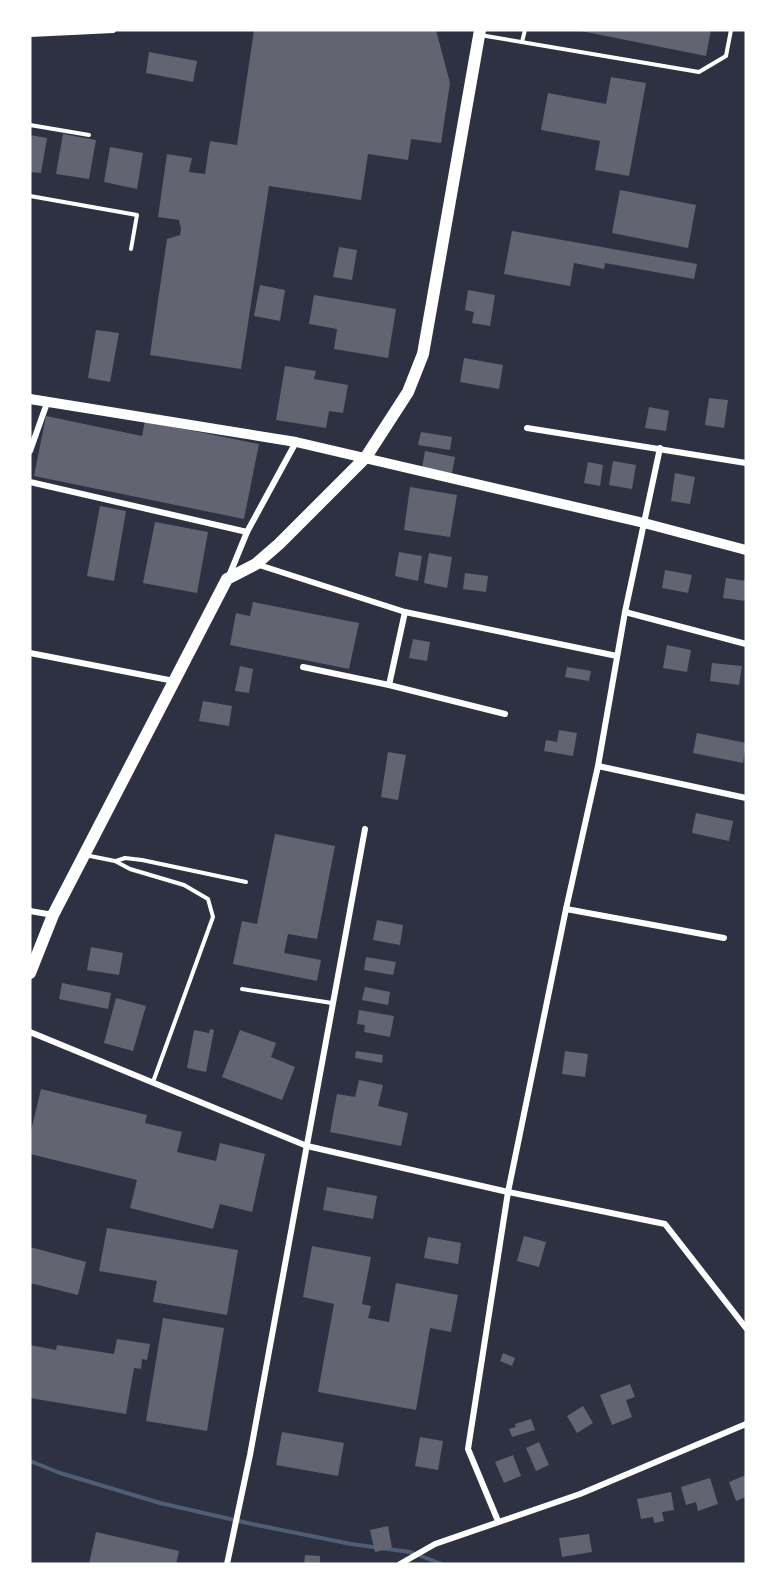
<svg xmlns="http://www.w3.org/2000/svg" width="776" height="1594" viewBox="0 0 776 1594" font-family="Raleway,sans-serif">
  <style>
    .lines { fill: none; stroke-linecap: round; stroke-linejoin: round }
    .stream { stroke: #4f5d75; stroke-width: 4 }
    .building { fill: #626471 }
    .service { stroke: #fff; stroke-width: 4 }
    .minor { stroke: #fff; stroke-width: 6 }
    .tertiary { stroke: #fff; stroke-width: 10 }
    .secondary { stroke: #fff; stroke-width: 12 }
  </style>
  <rect width="100%" height="100%" fill="#2d3142"/>
  <g class="lines">
    <!-- stream -->
    <polyline class="stream" points="30,1461 60,1473 160,1503 252,1524 351,1544 410,1552 442,1564"/>
  </g>
  <!-- building -->
  <g class="building">
    <polygon points="254,30 436,30 450,83 441,143 411,139 408,160 368,154 361,200 269,186 241,369 150,355 167,239 180,235 181,229 179,220 158,217 167,154 192,158 189,172 205,174 210,141 237,145"/>
    <polygon points="576,30 711,30 706,56"/>
    <polygon points="149,52 197,61 193,82 146,73"/>
    <polygon points="611,77 646,83 629,176 595,170 600,141 541,130 548,93 606,104"/>
    <polygon points="63,134 96,140 89,179 56,174"/>
    <polygon points="30,135 47,138 41,173 30,172"/>
    <polygon points="110,147 143,153 137,189 104,182"/>
    <polygon points="620,190 696,205 688,248 612,233"/>
    <polygon points="512,231 697,264 694,279 605,263 604,269 574,263 570,286 504,274"/>
    <polygon points="339,247 357,250 352,280 333,277"/>
    <polygon points="260,285 285,290 280,321 254,316"/>
    <polygon points="468,290 495,295 490,326 472,323 474,312 465,310"/>
    <polygon points="314,295 396,309 388,358 334,349 337,329 309,324"/>
    <polygon points="96,330 119,333 110,382 88,378"/>
    <polygon points="464,358 503,365 499,389 460,382"/>
    <polygon points="285,366 316,371 314,379 348,385 343,413 329,411 326,428 276,420"/>
    <polygon points="709,398 728,400 724,428 705,425"/>
    <polygon points="649,407 669,411 666,431 645,428"/>
    <polygon points="46,416 142,436 145,421 259,444 244,519 34,476"/>
    <polygon points="421,432 452,437 450,450 418,445"/>
    <polygon points="425,451 455,457 451,479 421,474"/>
    <polygon points="613,461 636,465 632,489 609,485"/>
    <polygon points="588,462 603,465 600,486 584,483"/>
    <polygon points="675,473 695,477 690,504 671,501"/>
    <polygon points="410,487 457,495 450,537 404,530"/>
    <polygon points="100,506 126,511 114,581 87,576"/>
    <polygon points="155,522 208,532 197,593 143,583"/>
    <polygon points="399,552 422,556 418,581 395,576"/>
    <polygon points="429,553 452,557 447,588 424,583"/>
    <polygon points="665,570 692,575 688,593 662,588"/>
    <polygon points="465,573 488,576 486,592 463,589"/>
    <polygon points="726,578 746,581 746,601 723,598"/>
    <polygon points="253,602 359,623 349,669 230,645 236,613 250,616"/>
    <polygon points="413,639 430,642 427,661 409,658"/>
    <polygon points="667,645 691,650 687,672 663,668"/>
    <polygon points="712,663 742,666 739,685 710,681"/>
    <polygon points="240,666 253,669 249,693 235,691"/>
    <polygon points="567,667 591,671 589,681 565,677"/>
    <polygon points="203,701 232,706 229,726 199,721"/>
    <polygon points="559,730 577,733 573,756 544,751 546,740 557,742"/>
    <polygon points="697,733 746,743 743,763 693,753"/>
    <polygon points="388,752 406,755 398,800 381,797"/>
    <polygon points="696,813 733,821 729,841 692,833"/>
    <polygon points="275,834 335,846 317,939 288,934 284,953 321,960 317,981 233,964 242,921 257,924"/>
    <polygon points="377,920 403,925 400,945 373,940"/>
    <polygon points="91,947 123,953 119,975 87,970"/>
    <polygon points="366,957 396,962 393,975 364,970"/>
    <polygon points="62,983 111,993 108,1009 59,999"/>
    <polygon points="365,987 390,992 388,1005 362,1000"/>
    <polygon points="116,998 146,1006 133,1051 104,1043"/>
    <polygon points="359,1010 394,1016 390,1037 364,1032 365,1025 357,1024"/>
    <polygon points="210,1029 214,1030 206,1072 187,1068 194,1030 209,1033"/>
    <polygon points="240,1030 276,1043 271,1057 295,1067 282,1100 222,1077"/>
    <polygon points="356,1051 383,1055 382,1063 355,1058"/>
    <polygon points="565,1051 588,1054 585,1077 562,1074"/>
    <polygon points="359,1080 383,1085 378,1106 408,1113 401,1146 330,1132 337,1094 355,1097"/>
    <polygon points="41,1089 147,1115 145,1123 182,1132 177,1152 216,1161 220,1143 265,1154 252,1212 220,1204 213,1229 130,1208 137,1180 30,1154 30,1135"/>
    <polygon points="327,1187 377,1196 373,1219 323,1210"/>
    <polygon points="107,1228 238,1250 227,1315 153,1302 157,1281 99,1271"/>
    <polygon points="524,1236 546,1242 539,1267 517,1261"/>
    <polygon points="428,1237 461,1243 458,1264 424,1258"/>
    <polygon points="312,1246 371,1257 362,1304 371,1306 368,1318 389,1322 396,1283 458,1295 451,1332 430,1328 416,1410 318,1392 334,1304 303,1297"/>
    <polygon points="30,1247 86,1262 78,1295 30,1283"/>
    <polygon points="163,1318 224,1328 207,1431 146,1421"/>
    <polygon points="117,1339 150,1344 147,1360 142,1359 141,1369 134,1368 126,1414 30,1398 30,1345 56,1350 57,1345 114,1354"/>
    <polygon points="503,1353 515,1358 512,1366 500,1361"/>
    <polygon points="630,1384 635,1397 626,1400 632,1417 612,1425 600,1395"/>
    <polygon points="583,1406 593,1423 577,1433 567,1416"/>
    <polygon points="531,1419 535,1430 512,1437 509,1429 516,1427 515,1424"/>
    <polygon points="282,1432 344,1443 338,1476 276,1465"/>
    <polygon points="420,1437 443,1441 438,1470 415,1466"/>
    <polygon points="539,1442 549,1465 536,1471 526,1448"/>
    <polygon points="513,1455 521,1476 504,1483 495,1462"/>
    <polygon points="746,1475 746,1497 736,1501 729,1482"/>
    <polygon points="710,1478 718,1504 698,1511 696,1502 686,1505 681,1487"/>
    <polygon points="671,1492 674,1510 662,1512 664,1521 654,1523 653,1517 641,1519 637,1499"/>
    <polygon points="388,1526 392,1548 375,1552 370,1530"/>
    <polygon points="96,1532 179,1551 176,1564 89,1564"/>
    <polygon points="589,1534 592,1552 562,1557 559,1538"/>
    <polygon points="305,1555 320,1556 320,1564 304,1564"/>
  </g>
  <g class="lines">
    <!-- service -->
    <g class="service">
      <polyline points="480,35 699,72 726,56 731,30"/>
      <polyline points="522,42 525,30"/>
      <polyline points="30,125 89,135"/>
      <polyline points="30,196 137,215 131,249"/>
      <polyline points="85,855 115,861 130,869 184,885 208,899 213,917 153,1082"/>
      <polyline points="116,861 125,858 142,860 246,882"/>
      <polyline points="242,989 332,1003"/>
    </g>
    <!-- minor -->
    <g class="minor">
      <polyline points="30,34 113,30"/>
      <polyline points="527,428 746,463"/>
      <polyline points="30,451 47,403"/>
      <polyline points="30,482 247,532"/>
      <polyline points="256,564 405,612 617,656"/>
      <polyline points="229,576 247,532 296,442"/>
      <polyline points="625,612 746,644"/>
      <polyline points="30,653 174,681"/>
      <polyline points="303,667 389,685 505,714"/>
      <polyline points="389,685 405,612"/>
      <polyline points="598,766 746,798"/>
      <polyline points="566,909 724,938"/>
      <polyline points="30,911 53,915"/>
      <polyline points="30,1032 307,1146 508,1192 665,1224 746,1328"/>
      <polyline points="498,1521 468,1449 508,1192 566,909 598,766 625,612 660,448"/>
      <polyline points="227,1564 250,1455 365,829"/>
      <polyline points="400,1564 435,1544 580,1494 746,1424"/>
    </g>
    <!-- tertiary -->
    <polyline class="tertiary" points="30,399 296,442 644,523 746,550"/>
    <!-- secondary -->
    <polyline class="secondary" points="30,973 53,915 227,579 256,564 279,544 366,457 408,392 423,354 480,30"/>
  </g>
  <!-- border -->
  <rect width="776" height="1594" fill="none" stroke="#ffffff" stroke-width="63"/>
</svg>
